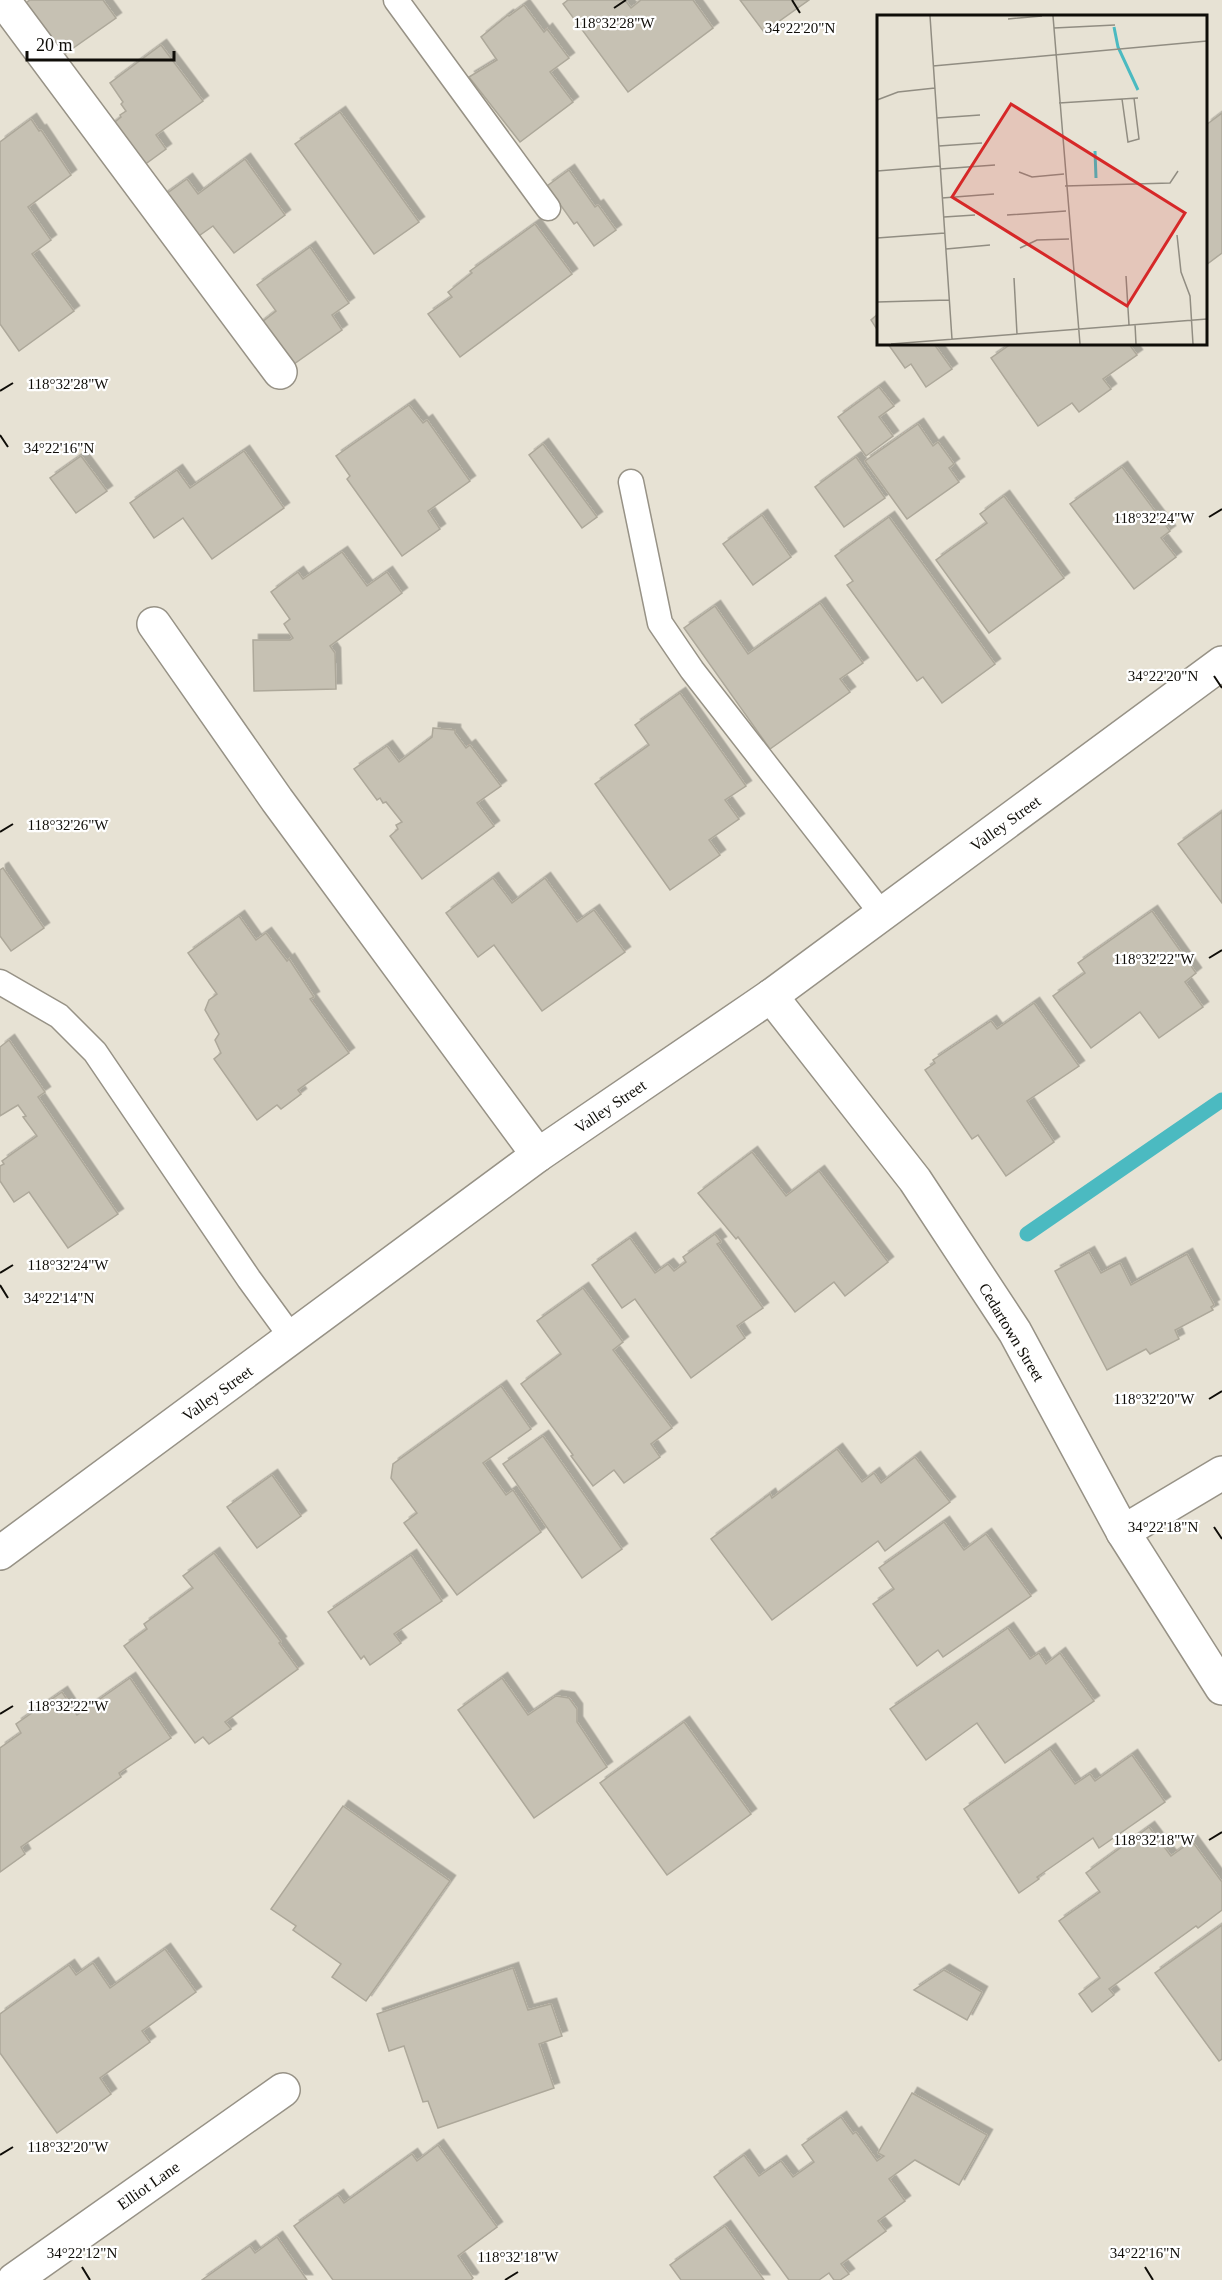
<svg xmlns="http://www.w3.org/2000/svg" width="1222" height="2280" viewBox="0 0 1222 2280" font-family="'Times New Roman',serif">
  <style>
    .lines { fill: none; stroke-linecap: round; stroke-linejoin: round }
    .stream { stroke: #4bbac1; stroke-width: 15 }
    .building { fill: #c6c1b3; stroke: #ada89a; stroke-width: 1.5; filter: url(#shadow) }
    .service-casing { stroke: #979286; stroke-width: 27 }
    .minor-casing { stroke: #979286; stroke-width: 36 }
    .tertiary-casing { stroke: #979286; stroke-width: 36 }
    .service { stroke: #fff; stroke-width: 24 }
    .minor { stroke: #fff; stroke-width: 33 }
    .tertiary { stroke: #fff; stroke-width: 33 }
    .ticks { fill: none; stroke: #0f0d08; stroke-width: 2 }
    .labels { text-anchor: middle; stroke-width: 4.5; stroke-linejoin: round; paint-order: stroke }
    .street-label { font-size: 16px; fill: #0f0d08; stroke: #fff }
    .inset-river { fill: none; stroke: #4bbac1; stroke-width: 3 }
    .inset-road { fill: none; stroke: #918d82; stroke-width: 1.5 }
    .view { fill: #d62828; fill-opacity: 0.15; stroke: #d62828; stroke-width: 3 }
    .inset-edge { fill: none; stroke: #0f0d08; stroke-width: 3 }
    .ticks-label { font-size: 15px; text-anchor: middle; fill: #0f0d08; stroke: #fff; stroke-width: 4.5; stroke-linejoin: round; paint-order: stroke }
  </style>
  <defs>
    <filter id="shadow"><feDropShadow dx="5.5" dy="-5.5" stdDeviation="0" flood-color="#0004"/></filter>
  </defs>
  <rect width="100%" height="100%" fill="#e7e2d4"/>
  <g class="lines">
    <!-- stream -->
    <polyline class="stream" points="1027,1234 1222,1100"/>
  </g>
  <!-- building -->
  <g class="building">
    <polygon points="30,0 103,0 116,18 59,58 23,5"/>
    <polygon points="568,0 625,0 631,8 641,0 693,0 713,28 628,92 563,4"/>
    <polygon points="740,0 809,0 764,32"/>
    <polygon points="524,5 544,32 547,29 569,58 550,72 573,102 520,142 469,77 497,60 481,37 508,15 509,16"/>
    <polygon points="161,45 203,101 156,135 166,149 140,168 110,126 121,117 120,115 126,111 121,104 123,102 110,83"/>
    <polygon points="340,112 419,222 374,254 295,144"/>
    <polygon points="1222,113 1222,253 1206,265 1206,125"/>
    <polygon points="31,119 39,131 41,130 71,175 28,207 51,240 32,254 74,311 19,351 0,324 0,142"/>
    <polygon points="245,159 285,215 234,253 213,226 193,240 162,197 187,179 198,194"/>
    <polygon points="569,170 595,207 598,205 616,230 594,246 577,222 574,224 547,186"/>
    <polygon points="535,224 572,274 460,357 428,314 452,297 448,292 472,273 470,271"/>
    <polygon points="310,247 349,303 332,315 342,330 287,369 257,326 276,311 257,285"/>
    <polygon points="878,314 878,331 871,320"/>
    <polygon points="888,344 934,344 952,369 926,387 911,364 905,368"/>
    <polygon points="1011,344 1129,344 1137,355 1103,379 1111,389 1079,412 1072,403 1038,426 991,358"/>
    <polygon points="879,387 894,406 879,417 893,436 866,456 838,417"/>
    <polygon points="409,405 423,423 427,420 470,481 428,511 440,529 402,556 347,479 350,476 336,456"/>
    <polygon points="918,424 933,446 938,442 954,464 949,468 959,482 907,519 865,461"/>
    <polygon points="543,444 597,517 582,528 529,455"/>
    <polygon points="244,451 284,508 212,559 183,518 154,538 130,503 177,470 190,488"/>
    <polygon points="81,456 107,491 76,513 50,478"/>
    <polygon points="856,457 885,498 844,527 815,487"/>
    <polygon points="1122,467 1170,531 1161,538 1176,557 1134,589 1070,504"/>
    <polygon points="1004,496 1064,578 989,633 936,560 987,523 980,514"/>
    <polygon points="762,515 791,557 753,585 723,544"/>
    <polygon points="889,517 995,664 942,703 923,677 917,681 847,585 853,581 835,556"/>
    <polygon points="342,552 367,586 387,572 402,593 330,646 335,653 336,689 254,691 253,640 290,640 293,638 284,624 290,619 271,592 298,572 303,579"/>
    <polygon points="820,603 863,663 840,679 850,692 770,749 684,628 715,606 748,654"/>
    <polygon points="680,693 746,786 725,800 739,819 709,840 720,855 670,890 595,784 649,745 635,725"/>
    <polygon points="433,728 455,730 455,733 466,748 470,745 501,786 477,803 494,826 422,879 390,836 398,829 396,825 402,822 386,802 383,803 380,798 377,800 354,769 387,746 399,762 432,737"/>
    <polygon points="1222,812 1222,903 1178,844"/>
    <polygon points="3,868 44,928 11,951 0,936 0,870"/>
    <polygon points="493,878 512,903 545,878 577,922 594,910 625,952 542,1011 494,945 478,957 446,913"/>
    <polygon points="1152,911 1196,973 1185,982 1203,1007 1159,1038 1140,1012 1091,1048 1053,996 1085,973 1078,963"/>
    <polygon points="239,916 256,940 266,933 287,961 289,959 314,997 310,999 349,1053 298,1090 301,1094 281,1109 277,1105 257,1120 214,1059 221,1053 215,1040 219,1034 205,1010 209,1000 217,994 188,953"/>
    <polygon points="1034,1003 1079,1066 1027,1101 1054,1142 1006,1176 978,1135 972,1139 925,1070 935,1063 933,1060 991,1021 997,1029"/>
    <polygon points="9,1040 45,1092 38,1097 118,1214 68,1248 29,1192 14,1202 0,1181 0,1166 4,1164 2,1161 37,1136 23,1117 26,1116 18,1105 0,1116 0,1047"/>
    <polygon points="752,1152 786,1196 819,1171 888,1262 845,1296 834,1282 795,1312 738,1237 736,1239 698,1193"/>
    <polygon points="715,1234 721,1242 717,1244 763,1308 737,1326 745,1338 691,1378 635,1299 622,1308 592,1265 630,1238 655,1273 668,1264 674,1271 686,1262 683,1257"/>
    <polygon points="1089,1252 1101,1273 1120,1263 1131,1285 1187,1254 1214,1305 1211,1307 1213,1310 1175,1330 1179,1339 1150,1354 1146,1349 1107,1370 1055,1271"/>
    <polygon points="583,1288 623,1342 613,1350 672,1428 651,1444 660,1457 624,1483 614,1470 593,1486 571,1456 573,1455 521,1384 561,1354 537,1321"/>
    <polygon points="501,1386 531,1429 483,1463 506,1495 513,1490 541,1532 457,1595 404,1523 417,1513 391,1478 393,1464"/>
    <polygon points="543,1436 622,1549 582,1578 503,1464"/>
    <polygon points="837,1449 862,1482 874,1473 881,1483 915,1457 950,1502 885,1551 878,1541 772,1620 711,1539 770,1494 772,1498"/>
    <polygon points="272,1475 301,1516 257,1548 227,1507"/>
    <polygon points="944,1522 964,1550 986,1534 1031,1596 943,1657 938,1650 917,1666 873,1604 894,1589 879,1568"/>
    <polygon points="214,1553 281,1642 279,1643 298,1669 225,1722 231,1729 209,1744 203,1737 195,1743 124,1646 147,1629 144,1624 193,1588 183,1576"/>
    <polygon points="411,1555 442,1601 394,1634 401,1643 370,1665 364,1656 361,1659 328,1612"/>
    <polygon points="1008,1628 1030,1659 1039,1653 1046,1664 1060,1653 1094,1701 1005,1763 977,1723 926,1760 890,1709"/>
    <polygon points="130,1678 171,1738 119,1773 121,1777 21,1847 25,1854 0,1872 0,1748 21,1733 16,1724 62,1692 77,1715"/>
    <polygon points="502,1678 528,1715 556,1696 569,1698 577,1709 577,1722 607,1767 534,1818 458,1710"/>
    <polygon points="684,1722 751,1814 667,1875 600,1783"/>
    <polygon points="1050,1749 1075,1784 1090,1774 1095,1781 1132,1755 1165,1802 1099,1848 1093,1838 1037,1877 1039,1879 1019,1893 964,1809"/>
    <polygon points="343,1806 450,1881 366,2001 332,1977 341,1964 293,1930 296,1926 271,1909"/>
    <polygon points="1149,1827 1171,1856 1192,1841 1222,1882 1222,1910 1198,1928 1196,1926 1109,1989 1114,1995 1092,2012 1079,1994 1100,1978 1059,1921 1100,1892 1086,1873"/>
    <polygon points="1222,1925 1222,2059 1219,2061 1155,1973"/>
    <polygon points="165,1949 196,1992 142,2031 150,2042 100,2078 111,2094 57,2133 0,2053 0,2014 69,1965 76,1975 93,1963 110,1988"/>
    <polygon points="513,1968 528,2010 551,2004 562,2036 539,2044 554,2088 438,2128 428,2101 423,2102 404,2046 389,2051 377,2014"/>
    <polygon points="944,1970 982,1992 967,2020 914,1990"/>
    <polygon points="912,2093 987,2135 959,2185 915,2160 889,2179 905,2201 878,2221 886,2231 841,2264 849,2274 840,2280 834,2280 829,2273 819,2280 789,2280 714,2177 744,2155 759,2176 781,2161 793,2177 814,2162 802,2145 841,2117 853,2134 856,2132 877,2161 884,2156 878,2153"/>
    <polygon points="438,2145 497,2227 458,2256 473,2278 471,2280 333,2280 294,2226 338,2195 344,2203 412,2154 417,2161"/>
    <polygon points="725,2226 764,2280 681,2280 670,2265"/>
    <polygon points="277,2237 307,2280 202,2280 250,2246 255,2253"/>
  </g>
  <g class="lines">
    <!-- service casing -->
    <g class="service-casing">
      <g id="service">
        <polyline points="396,0 548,208"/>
        <polyline points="631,482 660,623 692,670 882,914"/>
        <polyline points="0,982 59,1016 95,1052 249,1279 292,1338"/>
      </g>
    </g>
    <!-- minor casing -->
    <g class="minor-casing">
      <g id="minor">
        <polyline points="3,0 280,372"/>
        <polyline points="154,624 277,800 538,1155"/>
        <polyline points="771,996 915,1180 1015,1332 1123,1532 1222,1688"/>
        <polyline points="1123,1532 1222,1473"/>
        <polyline points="14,2280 283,2090"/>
      </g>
    </g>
    <!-- tertiary casing -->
    <g class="tertiary-casing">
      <polyline id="tertiary" points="0,1553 538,1155 771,996 1222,663"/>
    </g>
    <!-- service -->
    <use href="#service" class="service"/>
    <!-- minor -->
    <use href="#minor" class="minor"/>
    <!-- tertiary -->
    <use href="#tertiary" class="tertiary"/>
  </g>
  <!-- ticks -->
  <path class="ticks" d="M792 0 800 13M614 8 626 0M0 391 13 383M0 435 8 447M1209 517 1222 509M1214 676 1222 688M0 832 13 824M1209 958 1222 950M0 1273 13 1265M0 1285 8 1298M1209 1399 1222 1391M1214 1527 1222 1539M0 1714 13 1706M1209 1840 1222 1832M0 2155 13 2147M82 2267 90 2280M1145 2267 1153 2280M505 2280 518 2272"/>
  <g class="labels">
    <!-- street labels -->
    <g class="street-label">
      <text transform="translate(1005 823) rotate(-36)" y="6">Valley Street</text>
      <text transform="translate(610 1106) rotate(-34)" y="6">Valley Street</text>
      <text transform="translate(1012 1332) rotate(59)" y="6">Cedartown Street</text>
      <text transform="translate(217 1393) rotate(-36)" y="6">Valley Street</text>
      <text transform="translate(148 2185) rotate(-35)" y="6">Elliot Lane</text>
    </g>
  </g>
  <!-- overview -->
  <g transform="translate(877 15)">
    <rect width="330" height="330" fill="#e7e2d4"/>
    <path class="inset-river" d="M237 12 241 32 261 75M218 136 219 163"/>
    <path class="inset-road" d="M53 1 75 324M176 1 203 329M131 4 165 1M177 13 238 10M56 51 330 26M245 84 251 127 262 124 257 83M0 85 21 77 58 73M182 88 261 83M60 103 103 100M62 131 105 128M63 154 118 150M0 156 63 151M142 157 155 162 187 159M188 171 293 168 301 156M65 183 117 179M130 200 189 196M67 202 98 200M300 220 304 257 313 281 316 329M0 223 68 218M143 233 160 225 192 224M69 234 113 230M249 261 252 310M137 263 140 319M0 287 72 285M258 309 259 329M14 329 330 304"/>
    <path class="view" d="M134 89 308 198 250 291 75 182Z"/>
    <rect width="330" height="330" class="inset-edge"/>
  </g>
  <g class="ticks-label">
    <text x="614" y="28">118°32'28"W</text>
    <text x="800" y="33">34°22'20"N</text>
    <text x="68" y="389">118°32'28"W</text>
    <text x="59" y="453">34°22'16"N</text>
    <text x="1154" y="523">118°32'24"W</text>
    <text x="1163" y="681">34°22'20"N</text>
    <text x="68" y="830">118°32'26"W</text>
    <text x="1154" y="964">118°32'22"W</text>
    <text x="68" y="1270">118°32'24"W</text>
    <text x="59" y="1303">34°22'14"N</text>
    <text x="1154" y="1404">118°32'20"W</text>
    <text x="1163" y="1532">34°22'18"N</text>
    <text x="68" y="1711">118°32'22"W</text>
    <text x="1154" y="1845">118°32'18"W</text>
    <text x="68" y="2152">118°32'20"W</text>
    <text x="82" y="2258">34°22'12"N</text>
    <text x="1145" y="2258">34°22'16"N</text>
    <text x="518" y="2262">118°32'18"W</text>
  </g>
  <!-- scale -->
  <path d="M27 51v9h147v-9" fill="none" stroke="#0f0d08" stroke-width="3"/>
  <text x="36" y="51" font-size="18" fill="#0f0d08" stroke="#ffffff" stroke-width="4.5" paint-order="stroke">20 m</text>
</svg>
